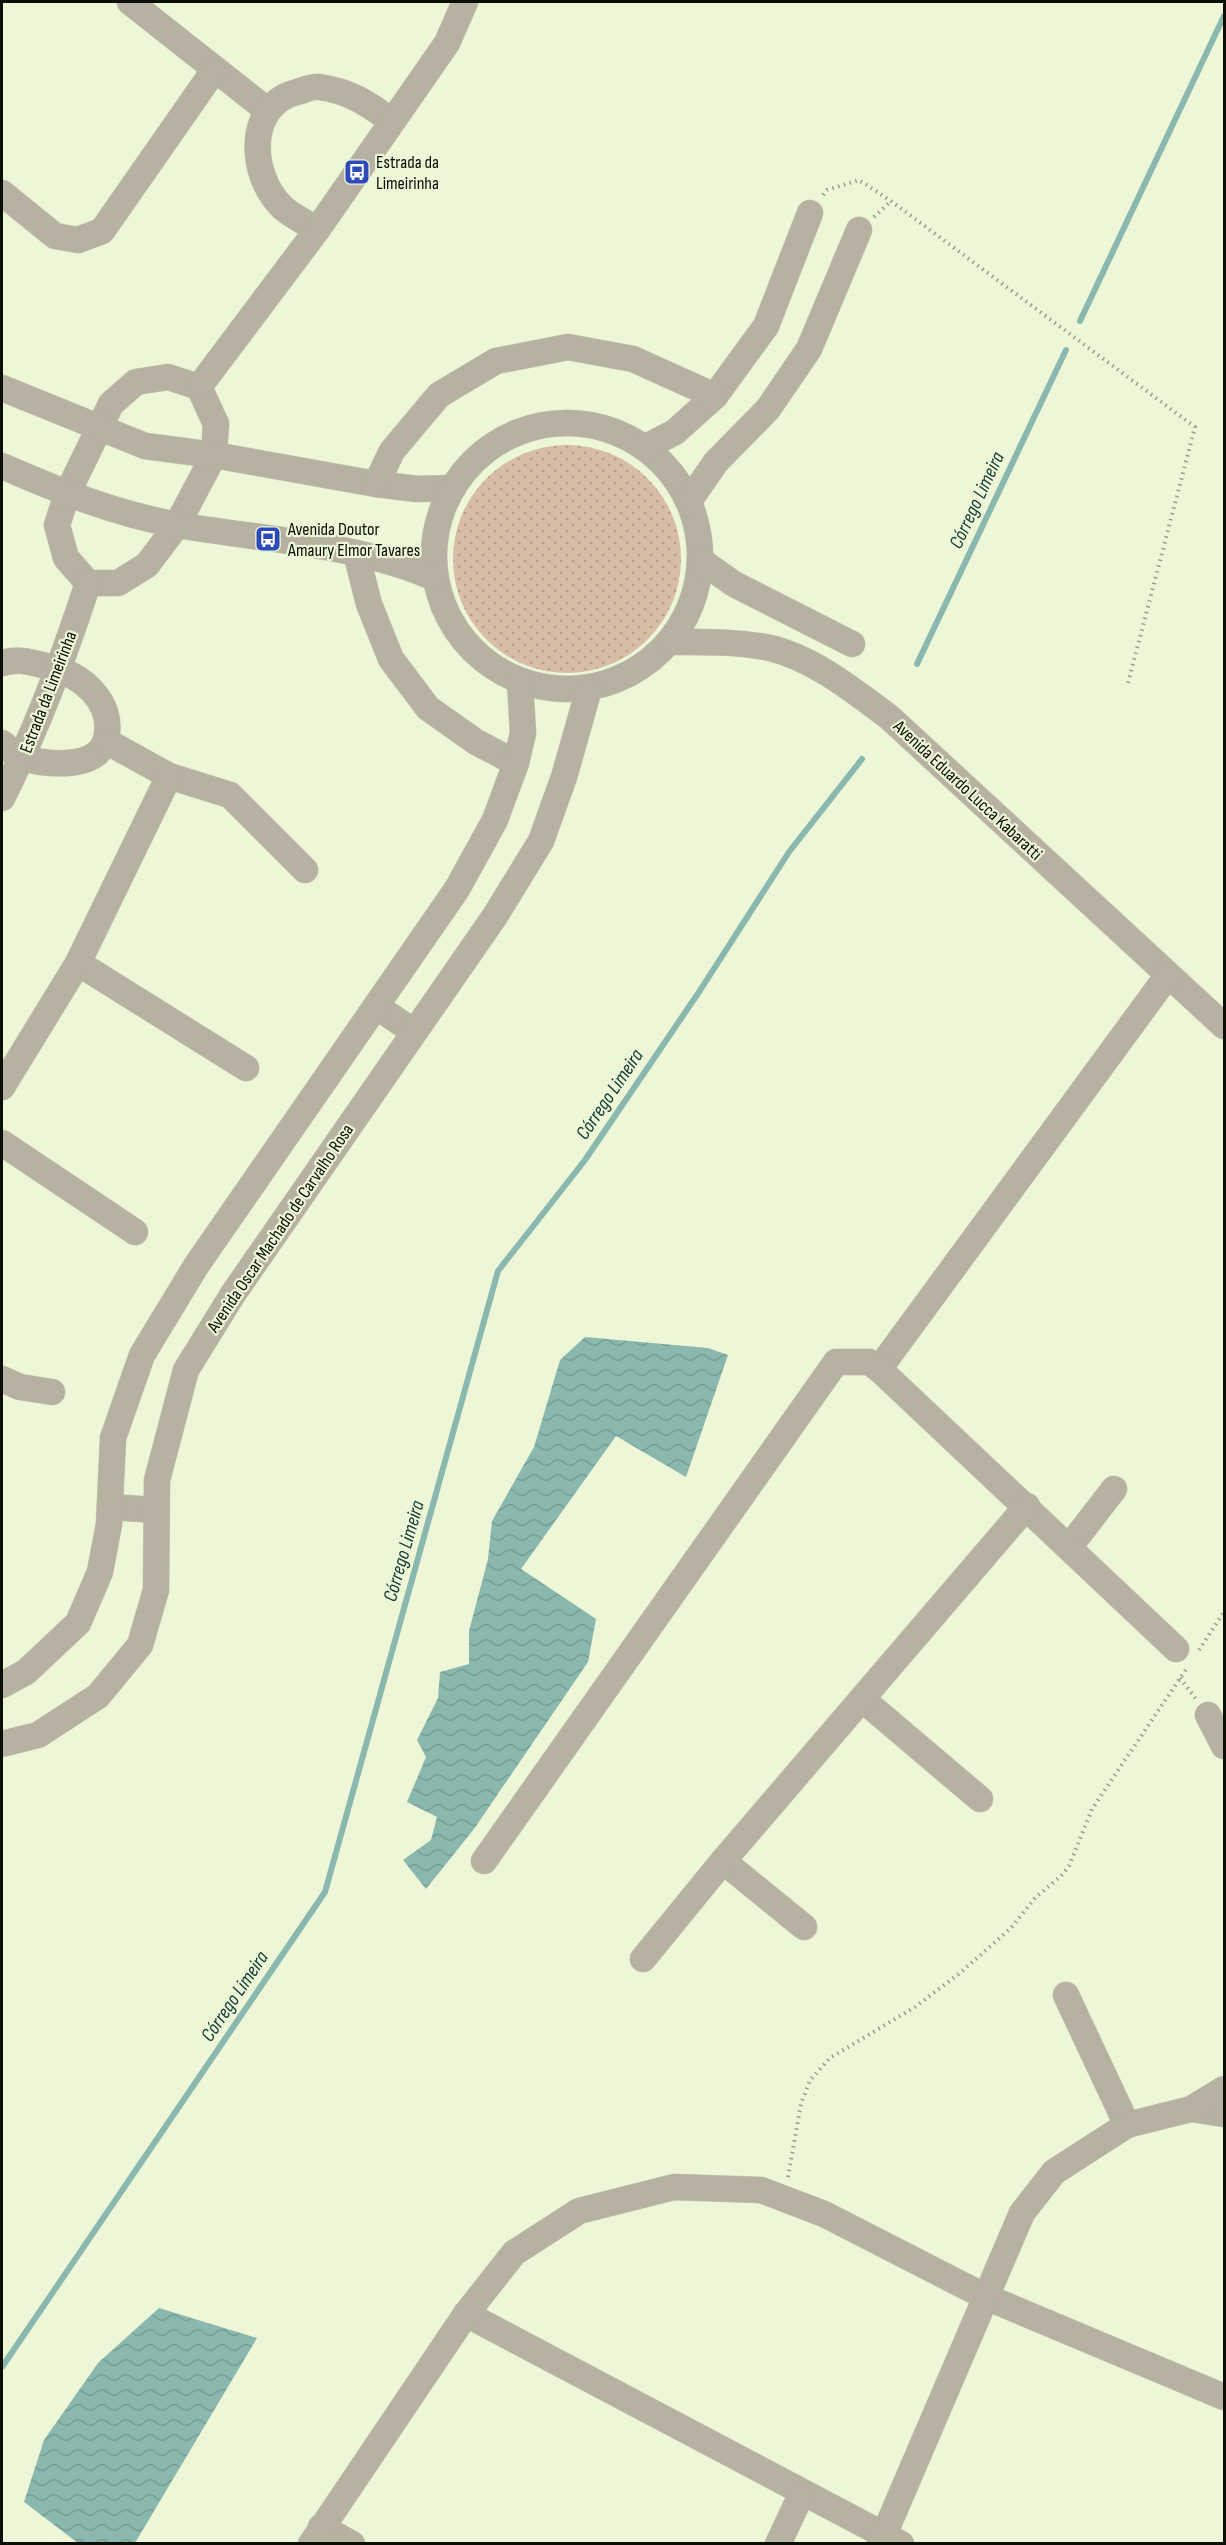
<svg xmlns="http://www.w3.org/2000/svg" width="1226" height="2545" viewBox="0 0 1226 2545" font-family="'Sofia Sans Condensed',sans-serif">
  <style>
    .garden { fill: url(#garden-dots) }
    .water { fill: url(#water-waves) }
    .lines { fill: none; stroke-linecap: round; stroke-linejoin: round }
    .stream { stroke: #8bb8ae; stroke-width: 6 }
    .minor-casing { stroke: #c9d1b5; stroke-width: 27 }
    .path { stroke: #989f88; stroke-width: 4; stroke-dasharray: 1.5 4.5; stroke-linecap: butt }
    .minor { stroke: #b7b1a2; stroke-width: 26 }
    .labels { text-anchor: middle; stroke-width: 4.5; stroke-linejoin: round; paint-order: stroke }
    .poi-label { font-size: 18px; fill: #0b0e05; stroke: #edf6d7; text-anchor: start }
    .street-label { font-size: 18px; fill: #0b0e05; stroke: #edf6d7 }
    .water-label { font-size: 20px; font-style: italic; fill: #133d35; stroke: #edf6d7 }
  </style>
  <defs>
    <pattern id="garden-dots" width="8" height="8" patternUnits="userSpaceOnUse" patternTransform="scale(1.5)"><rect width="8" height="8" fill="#d8bda7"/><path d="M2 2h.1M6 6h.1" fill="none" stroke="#b8a18e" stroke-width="1.8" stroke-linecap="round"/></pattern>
    <pattern id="water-waves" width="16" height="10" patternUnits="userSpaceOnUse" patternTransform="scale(1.5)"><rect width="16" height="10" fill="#8bb8ae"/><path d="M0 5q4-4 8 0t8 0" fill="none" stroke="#779d94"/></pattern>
  </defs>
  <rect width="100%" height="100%" fill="#edf6d7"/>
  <!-- garden -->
  <circle class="garden" cx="567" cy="559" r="114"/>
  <!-- water -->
  <g class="water">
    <polygon points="585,1337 708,1348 728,1355 686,1477 616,1436 521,1569 596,1619 588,1662 474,1829 426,1889 403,1860 431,1840 437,1817 407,1802 426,1757 417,1740 438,1698 440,1672 469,1664 469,1631 488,1559 492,1521 534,1447 560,1360"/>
    <polygon points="159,2308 257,2338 135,2543 78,2543 24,2502 44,2440 98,2363"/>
  </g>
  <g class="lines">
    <!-- stream -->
    <g class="stream">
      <polyline points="1080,321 1224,16"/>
      <polyline points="917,664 1066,350"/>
      <polyline points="2,2367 325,1892 498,1271 585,1160 699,992 789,852 862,759"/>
    </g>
    <!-- minor casing -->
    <g class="minor-casing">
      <g id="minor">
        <polyline points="130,2 267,110"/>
        <polyline points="2,193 55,236 78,240 102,231 215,69"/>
        <path d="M317 230C307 223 292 216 283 208 249 176 245 105 297 92 304 90 312 86 319 87 350 91 368 104 392 121"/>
        <polygon points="168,377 199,387 216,424 214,455 177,525 147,565 118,583 88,583 66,558 57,525 67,494 111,404 136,382"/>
        <polyline points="199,387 317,230 447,43 465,2"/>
        <polyline points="2,388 145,446 214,455 376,484 417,489 453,488"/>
        <circle cx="567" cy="556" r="133"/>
        <polyline points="646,447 675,432 715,396 766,326 810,213"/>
        <path d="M2 466C59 491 116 514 178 525 264 540 355 543 435 578"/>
        <polyline points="376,484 392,451 439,395 496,361 568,347 633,359 715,396"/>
        <polyline points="689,501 716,462 768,409 809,349 859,230"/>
        <polyline points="356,553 369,604 391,659 428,708 476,742 516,763"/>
        <polyline points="700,560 734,584 852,644"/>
        <path d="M669 642C701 642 737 641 770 648 813 658 854 691 889 717L1224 1026"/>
        <path d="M2 663C18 658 30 662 46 666 80 673 115 701 106 739 98 770 47 765 24 758 16 756 8 748 2 743"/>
        <polyline points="106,741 169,776 230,795 305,870"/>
        <path d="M2 798C37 729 64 657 88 583"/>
        <polyline points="78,963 246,1068"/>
        <polyline points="376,1006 414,1032"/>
        <polyline points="2,1087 78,963 169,776"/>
        <polyline points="2,1143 135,1232"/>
        <polyline points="879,1369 1168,975"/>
        <polyline points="2,1379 20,1387 52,1392"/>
        <polyline points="110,1507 156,1510"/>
        <polyline points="1070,1546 1114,1489"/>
        <polyline points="2,1685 26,1672 78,1623 100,1572 109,1524 113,1438 142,1355 196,1266 457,889 495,820 516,763 523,733 520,682"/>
        <polyline points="862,1699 980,1799"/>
        <polyline points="1208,1715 1224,1746"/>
        <polyline points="2,1744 38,1735 98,1696 140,1645 156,1590 157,1480 186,1370 233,1294 495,916 541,841 564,777 589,689"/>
        <polyline points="484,1861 836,1362 869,1362 879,1369 1176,1649"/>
        <polyline points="723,1861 804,1927"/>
        <polyline points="643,1959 723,1861 1027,1506"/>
        <polyline points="1066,1995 1127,2125"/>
        <polyline points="1191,2109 1224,2114"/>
        <polyline points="466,2314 901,2544"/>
        <polyline points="321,2527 352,2544"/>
        <polyline points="311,2544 466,2314 514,2253 579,2211 674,2187 761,2190 824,2214 986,2297 1224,2397"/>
        <polyline points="778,2544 802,2493"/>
        <polyline points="880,2544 1022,2213 1054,2172 1127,2125 1191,2109 1224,2089"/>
      </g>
    </g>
    <!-- path -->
    <g class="path">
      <polyline points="823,195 827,190 859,180 891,201 1195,427 1128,683"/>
      <polyline points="874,217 891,201"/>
      <polyline points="1199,1650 1224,1612"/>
      <polyline points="1180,1678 1196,1699"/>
      <polyline points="788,2177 801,2104 810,2080 830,2058 915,2007 960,1973 1011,1928 1035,1898 1061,1876 1069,1866 1092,1809 1187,1668"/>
    </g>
    <!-- minor -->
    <use href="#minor" class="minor"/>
  </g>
  <!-- icons -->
  <defs>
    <g id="bus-square" transform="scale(1.35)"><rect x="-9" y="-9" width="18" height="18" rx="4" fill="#2c4aba" stroke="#edf6d7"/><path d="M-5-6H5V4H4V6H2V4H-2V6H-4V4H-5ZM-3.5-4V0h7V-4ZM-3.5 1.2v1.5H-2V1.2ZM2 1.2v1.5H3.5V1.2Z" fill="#fff"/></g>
  </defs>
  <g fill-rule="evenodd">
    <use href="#bus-square" x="357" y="172"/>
    <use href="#bus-square" x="268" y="539"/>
  </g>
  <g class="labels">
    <!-- poi labels -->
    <g class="poi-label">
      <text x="376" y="168">Estrada da<tspan x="376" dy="21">Limeirinha</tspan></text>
      <text x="288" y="535">Avenida Doutor<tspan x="288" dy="21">Amaury Elmor Tavares</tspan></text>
    </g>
    <!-- street labels -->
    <g class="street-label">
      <text transform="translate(48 692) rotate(-69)" y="6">Estrada da Limeirinha</text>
      <text transform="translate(968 790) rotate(43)" y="6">Avenida Eduardo Lucca Kabaratti</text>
      <text transform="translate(280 1228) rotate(-56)" y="6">Avenida Oscar Machado de Carvalho Rosa</text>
    </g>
    <!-- water labels -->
    <g class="water-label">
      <text transform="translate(976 500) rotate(-65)" y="7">Córrego Limeira</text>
      <text transform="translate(609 1094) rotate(-56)" y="7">Córrego Limeira</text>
      <text transform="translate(403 1551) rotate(-74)" y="7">Córrego Limeira</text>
      <text transform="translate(234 1996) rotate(-56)" y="7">Córrego Limeira</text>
    </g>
  </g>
  <!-- border -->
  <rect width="1226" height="2545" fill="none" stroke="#0b0e05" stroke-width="6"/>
</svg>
